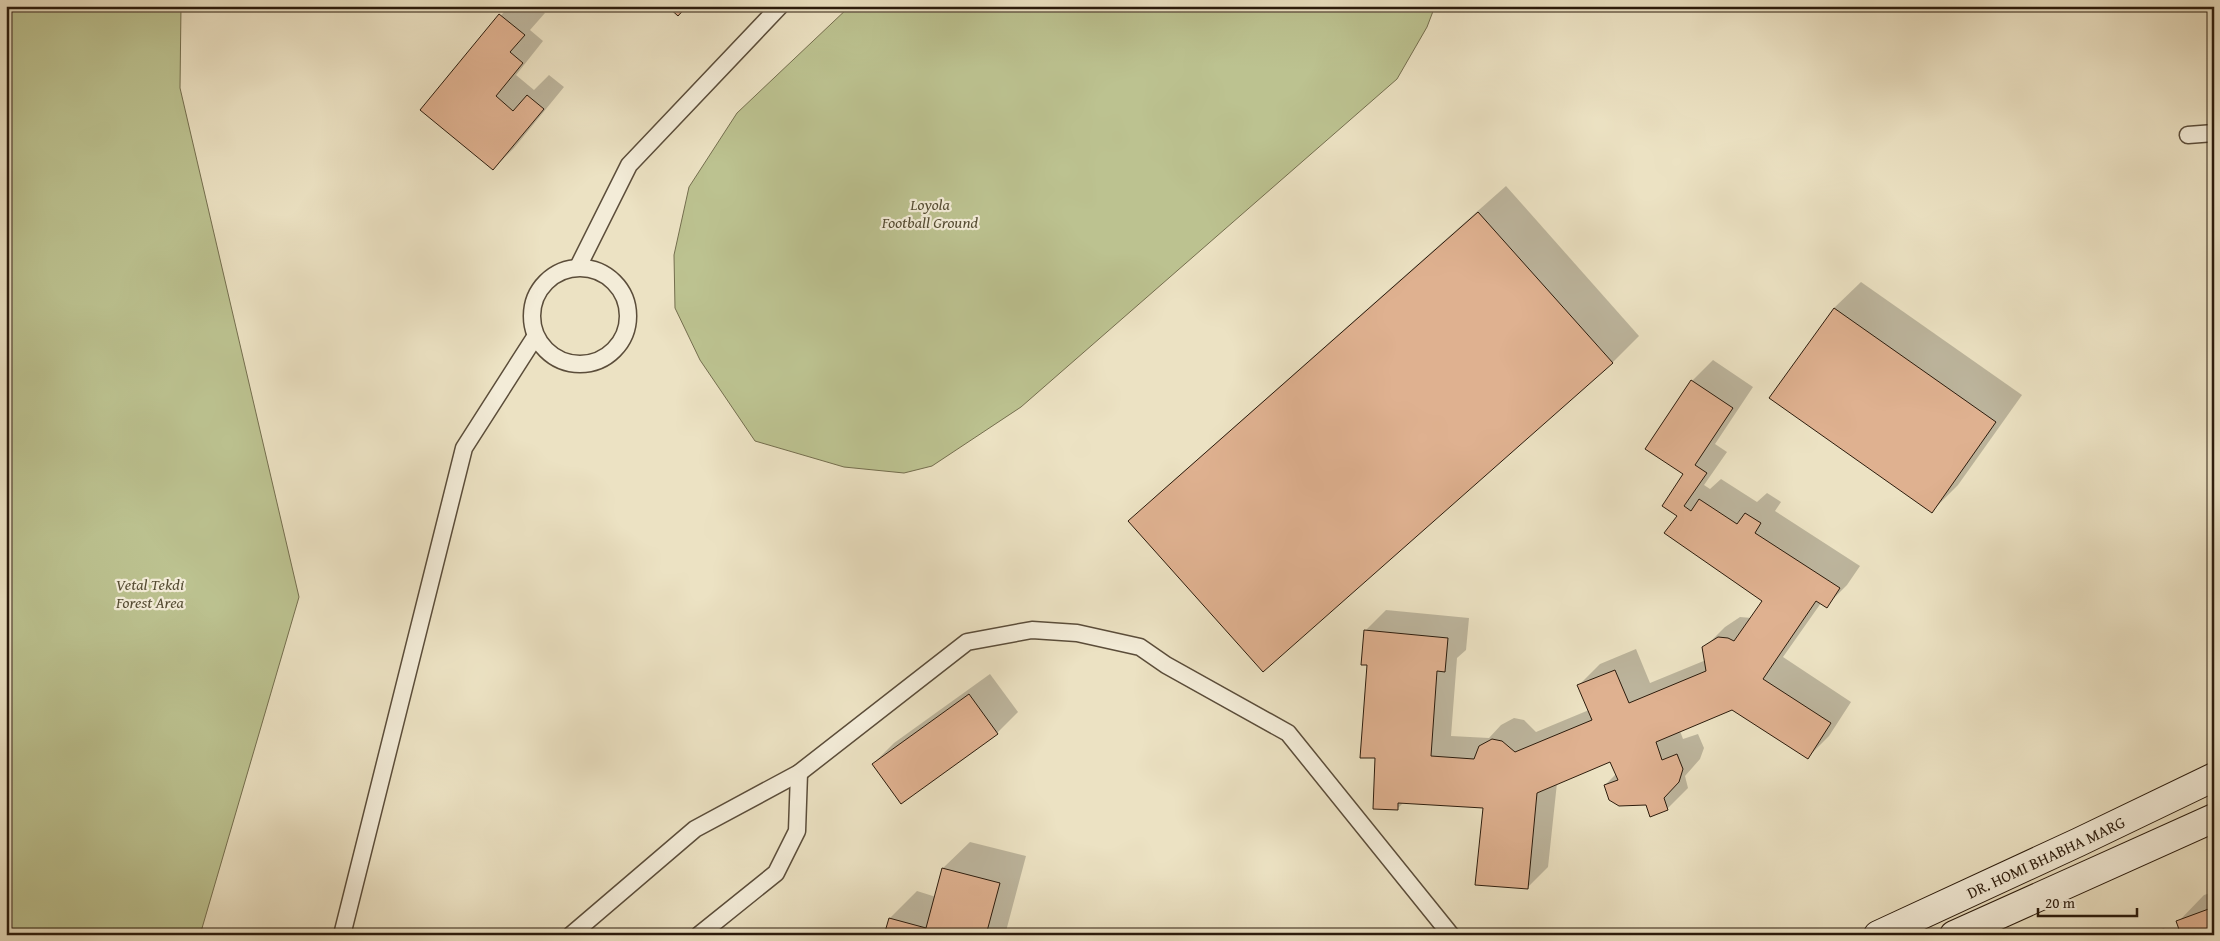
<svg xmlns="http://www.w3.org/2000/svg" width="2220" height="941" viewBox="0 0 2220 941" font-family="'Gentium Book Plus',serif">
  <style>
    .green { fill: #bcc290; stroke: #746e4e }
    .shadow { fill: #0003 }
    .building { fill: #dfb190; stroke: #2b1b0c }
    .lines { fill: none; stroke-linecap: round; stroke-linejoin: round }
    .lane-casing { stroke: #5b4d3a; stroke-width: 19 }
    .secondary-casing { stroke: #2b1b0c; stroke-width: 30 }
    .lane { stroke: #f3ecd8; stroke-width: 16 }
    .secondary { stroke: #f3ecd8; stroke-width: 28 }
    .labels { text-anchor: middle; stroke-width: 4.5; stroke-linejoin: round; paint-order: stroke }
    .park-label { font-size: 16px; font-style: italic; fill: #564d34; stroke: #f3ecd8 }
    .street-label { font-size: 16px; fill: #2b1b0c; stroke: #f3ecd8 }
  </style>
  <rect width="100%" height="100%" fill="#ece2c3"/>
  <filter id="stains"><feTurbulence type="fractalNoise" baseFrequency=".004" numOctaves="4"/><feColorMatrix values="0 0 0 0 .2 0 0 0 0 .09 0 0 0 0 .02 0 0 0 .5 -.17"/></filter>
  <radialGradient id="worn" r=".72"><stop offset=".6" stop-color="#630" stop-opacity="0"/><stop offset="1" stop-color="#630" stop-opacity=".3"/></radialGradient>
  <!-- green -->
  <g class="green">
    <polygon points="6,6 181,6 180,88 299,597 200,935 6,935"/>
    <polygon points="850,6 1435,6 1427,27 1397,79 1021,407 932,466 904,473 844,467 755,441 700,360 675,308 674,255 689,187 737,113"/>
  </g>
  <!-- shadow -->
  <g class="shadow">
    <polygon points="509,6 536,6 545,13 530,30 543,41 516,75 534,90 549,75 564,87 514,148 493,169 421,110"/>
    <polygon points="1506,186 1639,336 1613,362 1263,670 1130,521 1157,495"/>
    <polygon points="1861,282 2022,395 1958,485 1932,511 1834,308"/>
    <polygon points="1713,360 1753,387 1715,444 1727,452 1704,485 1710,489 1721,479 1757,502 1767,493 1781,502 1775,511 1860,566 1847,585 1826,606 1821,603 1783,657 1851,702 1829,736 1808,757 1732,709 1680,731 1683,739 1698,734 1704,748 1700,759 1685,776 1688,788 1667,809 1646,804 1605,785 1616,774 1611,760 1557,783 1548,867 1527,888 1484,807 1404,802 1397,809 1377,757 1365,631 1386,610 1469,618 1466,650 1457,658 1451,736 1489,738 1501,725 1514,718 1524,720 1536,732 1589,710 1579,685 1600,664 1636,649 1650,683 1706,660 1704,648 1725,627 1740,617 1752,618 1764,601 1678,515 1685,474 1692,381"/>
    <polygon points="990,674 1018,712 997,733 873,764 894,743"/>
    <polygon points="970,842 1026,856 1005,935 886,935 890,918 917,891 936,897 943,868"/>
    <polygon points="2214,892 2214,935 2178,922 2204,895"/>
    <polygon points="2164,928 2167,935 2146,935"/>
  </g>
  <!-- building -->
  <g class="building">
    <polygon points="667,6 687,6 678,16"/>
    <polygon points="499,14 525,35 510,52 523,63 496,96 513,111 527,95 544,109 493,170 420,110"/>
    <polygon points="1478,212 1613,363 1263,672 1128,521"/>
    <polygon points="1834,308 1996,422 1932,513 1769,398"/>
    <polygon points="1691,380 1733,408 1695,465 1707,473 1684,506 1691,511 1699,499 1737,524 1745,513 1761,523 1755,533 1840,588 1827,608 1816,601 1763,679 1831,723 1808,759 1732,710 1656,742 1662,760 1677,754 1683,769 1679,782 1664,798 1668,810 1650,817 1646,805 1619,806 1609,800 1604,785 1618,780 1610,762 1537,793 1528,889 1475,885 1483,808 1398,803 1398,810 1373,809 1375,758 1360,758 1367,665 1361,665 1364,630 1448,638 1445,672 1437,671 1431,756 1474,759 1479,746 1492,739 1502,741 1515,752 1592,720 1577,685 1615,670 1629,703 1706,671 1702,647 1718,637 1728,638 1734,641 1762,601 1664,533 1677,516 1662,506 1683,474 1645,449"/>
    <polygon points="969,694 998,734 901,804 872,764"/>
    <polygon points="942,868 1000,883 986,935 884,935 889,918 926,928"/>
    <polygon points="2214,907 2214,935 2181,935 2176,921"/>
  </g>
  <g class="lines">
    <!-- lane casing -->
    <g class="lane-casing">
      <g id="lane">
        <polyline points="2188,135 2214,133"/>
        <polyline points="578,267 629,165 780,6"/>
        <circle cx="580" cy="316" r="48"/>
        <polyline points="342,935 464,448 535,337"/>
        <polyline points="571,935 695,829 799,773 967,642 1032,630 1077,633 1140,647 1166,665 1288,733 1451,935"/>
        <polyline points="699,935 776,873 797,831 799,773"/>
      </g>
    </g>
    <!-- secondary casing -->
    <g class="secondary-casing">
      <g id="secondary">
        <path id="s1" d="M1878 935 2079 842 2214 777"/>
        <polyline points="1954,935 2214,818"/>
      </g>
    </g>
    <!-- lane -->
    <use href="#lane" class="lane"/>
    <!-- secondary -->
    <use href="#secondary" class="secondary"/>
  </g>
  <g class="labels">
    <!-- park labels -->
    <g class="park-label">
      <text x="930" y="210">Loyola<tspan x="930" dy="18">Football Ground</tspan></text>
      <text x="150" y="590">Vetal Tekdi<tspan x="150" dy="18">Forest Area</tspan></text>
    </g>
    <!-- street labels -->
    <g class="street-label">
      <text dy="6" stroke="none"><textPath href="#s1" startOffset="185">DR. HOMI BHABHA MARG</textPath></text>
    </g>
  </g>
  <!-- margin -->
  <rect width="2220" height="941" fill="none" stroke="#ece2c3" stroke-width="25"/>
  <rect x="8" y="8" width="2205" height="926" fill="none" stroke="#2b1b0c" stroke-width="2.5"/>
  <rect x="12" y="12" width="2195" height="916" fill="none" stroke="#2b1b0c"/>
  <!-- scale -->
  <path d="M2038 908v8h99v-8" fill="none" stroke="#2b1b0c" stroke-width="2.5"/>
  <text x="2045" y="908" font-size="15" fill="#2b1b0c" stroke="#f3ecd8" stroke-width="4" paint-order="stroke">20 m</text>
  <rect width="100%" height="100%" filter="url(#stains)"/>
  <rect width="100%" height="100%" fill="url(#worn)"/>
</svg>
